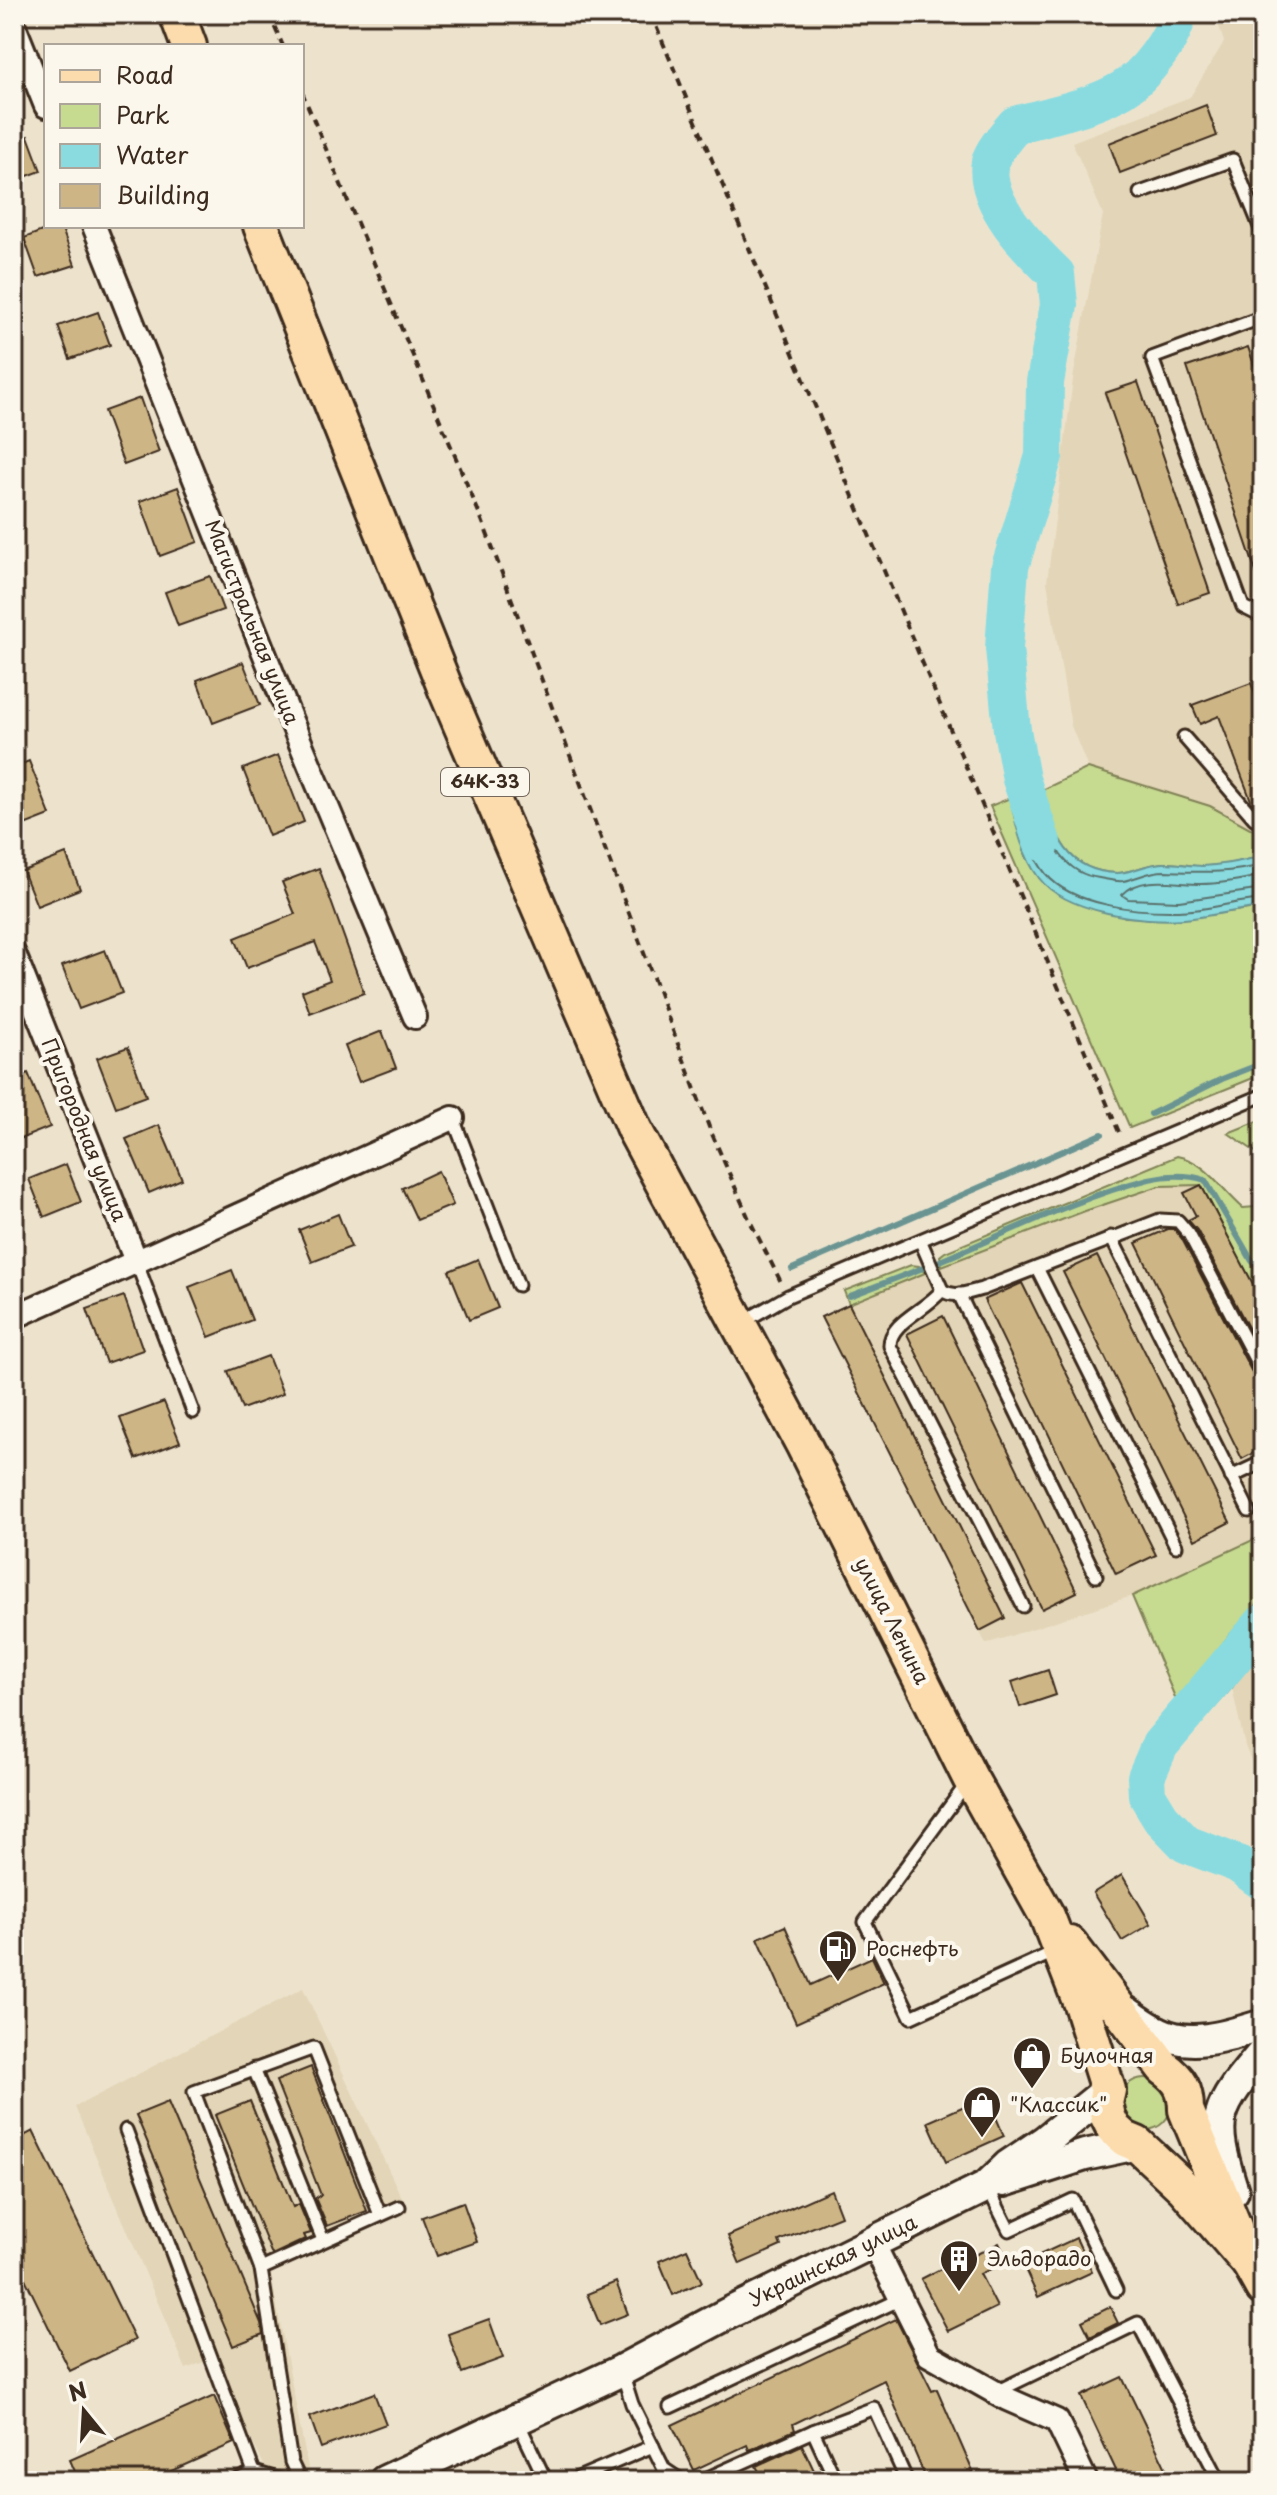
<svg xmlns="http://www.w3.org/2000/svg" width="1277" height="2495" viewBox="0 0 1277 2495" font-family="'Playpen Sans',sans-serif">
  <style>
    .built { fill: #e3d5b7 }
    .green { fill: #c6da90; stroke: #808257; stroke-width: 2 }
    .water { fill: #89dbe0; stroke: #6a9492; stroke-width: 2 }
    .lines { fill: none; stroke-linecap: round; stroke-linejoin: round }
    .shore { stroke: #5a716c; stroke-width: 2 }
    .stream { stroke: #6a9492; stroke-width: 6 }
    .river { stroke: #89dbe0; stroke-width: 38 }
    .building { fill: #cdb585; stroke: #3b2a1e; stroke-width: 2 }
    .lane-casing { stroke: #3b2a1e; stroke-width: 17 }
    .street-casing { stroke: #3b2a1e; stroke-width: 28 }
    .secondary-casing { stroke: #3b2a1e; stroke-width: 36 }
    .primary-casing { stroke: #3b2a1e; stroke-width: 40 }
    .path { stroke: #3b2a1e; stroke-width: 4; stroke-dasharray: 8 6; stroke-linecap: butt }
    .lane { stroke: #fbf7ec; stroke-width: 11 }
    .street { stroke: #fbf7ec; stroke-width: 22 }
    .secondary { stroke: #fbf7ec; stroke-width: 30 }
    .primary { stroke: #fcdcac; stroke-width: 34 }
    .labels { text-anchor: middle; stroke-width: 8; stroke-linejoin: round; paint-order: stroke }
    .shield { fill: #fbf7ec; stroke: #75685c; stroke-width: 2 }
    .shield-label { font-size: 18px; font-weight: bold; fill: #3b2a1e }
    .street-label { font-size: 20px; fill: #3b2a1e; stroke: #fbf7ec }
    .poi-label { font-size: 20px; fill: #3b2a1e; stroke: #fbf7ec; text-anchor: start }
  </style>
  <rect width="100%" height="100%" fill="#ede3cd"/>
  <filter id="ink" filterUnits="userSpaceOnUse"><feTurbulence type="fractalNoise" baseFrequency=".0125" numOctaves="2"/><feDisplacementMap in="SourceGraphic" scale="16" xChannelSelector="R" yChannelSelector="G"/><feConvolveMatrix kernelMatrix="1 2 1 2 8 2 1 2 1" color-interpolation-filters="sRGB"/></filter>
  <g filter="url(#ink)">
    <!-- built -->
    <g class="built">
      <polygon points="1215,14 1263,14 1263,835 1210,806 1088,768 1071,726 1047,582 1073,379 1103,214 1072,142 1190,97 1224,42"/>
      <polygon points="1178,1184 1201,1185 1263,1303 1263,1528 1253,1540 1132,1596 986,1644 821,1317 925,1273 1085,1211 1159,1186"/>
      <polygon points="1263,1644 1263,1791 1245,1746 1232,1688"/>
      <polygon points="303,1988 408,2211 270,2270 309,2473 293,2481 272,2481 211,2359 186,2369 75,2107"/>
    </g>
    <!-- green -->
    <g class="green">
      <path d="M1088 768 1210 806 1263 835V856C1241 862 1219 867 1196 866 1186 865 1176 863 1165 863 1147 863 1131 873 1117 873 1065 872 1055 834 1042 790Z"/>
      <polygon points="1010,798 1026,856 1040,879 1125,917 1180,919 1263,907 1263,1074 1130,1128 990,806"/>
      <polygon points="1263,1119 1263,1172 1260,1155 1228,1133"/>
      <path d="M1177 1156C1207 1162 1220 1188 1243 1208L1256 1207 1263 1201V1303L1201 1185 1159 1186 1085 1211 942 1266 940 1256 945 1252Z"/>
      <polygon points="911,1265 919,1266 925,1273 849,1304 844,1291"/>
      <polygon points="1263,1528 1263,1598 1228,1637 1177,1702 1132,1596 1253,1540"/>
      <circle cx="1145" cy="2104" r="26"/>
    </g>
    <!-- water -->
    <g class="water">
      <path d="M1042 790C1055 834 1065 872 1117 873 1131 873 1147 863 1165 863 1178 863 1190 866 1202 866 1223 865 1243 861 1263 856V907C1236 910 1210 916 1184 919 1144 923 1065 912 1039 878 1022 856 1016 825 1010 798Z"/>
      <polygon points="1263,1598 1263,1644 1232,1688 1203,1721 1177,1702 1228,1637"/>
    </g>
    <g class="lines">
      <!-- shore -->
      <g class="shore">
        <path d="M1263 865C1224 874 1204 872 1165 871 1149 871 1138 878 1123 881 1116 882 1106 879 1099 878 1059 873 1049 834 1036 802L1024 803 1021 806C1024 828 1031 856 1046 874 1072 906 1140 912 1178 911 1206 911 1235 901 1263 899"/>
        <path d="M1263 875C1242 880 1222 884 1200 884 1176 884 1141 874 1122 895L1128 899 1179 901 1263 889"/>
        <polyline points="1263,1610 1191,1697 1191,1702 1200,1708 1204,1708 1225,1683 1254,1642 1263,1639"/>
      </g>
      <!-- stream -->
      <g class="stream">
        <polyline points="1151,1114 1222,1079 1263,1063"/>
        <path d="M940 1261C1005 1234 1081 1196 1149 1179 1167 1175 1187 1174 1205 1180L1252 1261 1263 1272"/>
        <polyline points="792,1269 1102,1134"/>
        <polyline points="850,1296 923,1268"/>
      </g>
      <!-- river -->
      <g class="river">
        <path d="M1042 842 1021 779 1012 730 1004 648 1010 567 1044 456 1045 382 1059 305 1056 274C1029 248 983 203 990 162 993 150 1007 135 1015 125 1050 115 1091 108 1123 89 1145 76 1173 39 1178 14"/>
        <polyline points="1263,1623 1160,1745 1146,1777 1147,1795 1161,1818 1186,1844 1238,1864 1263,1882"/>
      </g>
    </g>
    <!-- building -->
    <g class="building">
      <polygon points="1206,105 1217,136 1120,173 1109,143"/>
      <polygon points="28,136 41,171 14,181 14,141"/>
      <polygon points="55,226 61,226 75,265 38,277 24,238"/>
      <polygon points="98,312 110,345 70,359 58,326"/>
      <polygon points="1248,347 1263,391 1263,584 1260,584 1187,367"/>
      <polygon points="1138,382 1210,593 1178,604 1105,393"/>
      <polygon points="140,398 159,452 124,465 104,411"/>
      <polygon points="178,487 198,542 160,556 140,501"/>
      <polygon points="210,576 223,610 178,626 165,592"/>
      <polygon points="243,662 260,705 213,723 197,680"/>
      <polygon points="1251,683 1263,715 1263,813 1252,803 1219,716 1200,724 1192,705"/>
      <polygon points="278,755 304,822 269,836 243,769"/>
      <polygon points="29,761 50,815 14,829 14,767"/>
      <polygon points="66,854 80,889 37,906 23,871"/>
      <polygon points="319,868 364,993 310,1013 302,991 330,980 315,942 247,968 235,938 295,914 282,882"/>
      <polygon points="105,950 122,993 79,1009 62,966"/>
      <polygon points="382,1031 396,1068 359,1082 345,1046"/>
      <polygon points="128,1047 146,1096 116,1107 97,1058"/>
      <polygon points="28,1073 50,1127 20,1139 14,1124 14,1078"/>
      <polygon points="159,1125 182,1179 149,1193 126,1139"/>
      <polygon points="66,1164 81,1202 44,1217 29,1179"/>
      <polygon points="438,1171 453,1205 417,1220 402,1188"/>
      <polygon points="1201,1185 1263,1303 1263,1356 1197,1230 1188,1220 1196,1216 1184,1193"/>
      <polygon points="338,1214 351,1247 312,1262 299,1230"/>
      <polygon points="1168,1229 1174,1229 1182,1239 1255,1378 1263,1382 1263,1448 1242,1459 1136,1243"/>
      <polygon points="1097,1256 1230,1522 1195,1540 1063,1272"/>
      <polygon points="478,1259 498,1308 469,1320 449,1271"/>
      <polygon points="232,1270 252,1320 209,1337 189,1287"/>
      <polygon points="1022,1283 1156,1555 1116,1574 984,1300"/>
      <polygon points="124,1296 143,1350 106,1363 87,1309"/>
      <polygon points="849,1304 1005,1618 980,1631 821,1317"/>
      <polygon points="943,1316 1077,1592 1042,1609 907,1334"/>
      <polygon points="268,1356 283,1394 242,1409 228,1371"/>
      <polygon points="164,1402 180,1442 136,1459 120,1418"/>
      <polygon points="1048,1670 1056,1695 1020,1707 1012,1682"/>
      <polygon points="1122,1875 1151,1924 1122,1941 1093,1893"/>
      <polygon points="785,1926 811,1985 872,1957 884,1983 796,2023 758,1938"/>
      <polygon points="311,2067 367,2211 327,2226 315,2198 321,2195 276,2081"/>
      <polygon points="987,2096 1004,2136 946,2162 928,2122"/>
      <polygon points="250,2101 293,2207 299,2204 311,2233 304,2235 306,2239 272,2255 215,2115"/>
      <polygon points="168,2102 261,2323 263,2334 233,2346 136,2115"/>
      <polygon points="33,2131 135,2340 70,2371 14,2256 14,2141"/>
      <polygon points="831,2190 841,2216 779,2241 781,2246 740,2264 728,2236"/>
      <polygon points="463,2202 477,2242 437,2256 422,2217"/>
      <polygon points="1076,2238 1092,2272 1038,2297 1022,2263"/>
      <polygon points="999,2243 1008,2261 980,2274 997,2307 948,2331 921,2279 970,2254 971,2257"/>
      <polygon points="687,2249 702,2282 673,2295 659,2261"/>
      <polygon points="616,2282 628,2314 600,2325 587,2294"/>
      <polygon points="1110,2307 1118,2323 1090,2337 1082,2321"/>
      <polygon points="489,2319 503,2358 462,2373 448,2334"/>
      <polygon points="896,2319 932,2391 937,2389 977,2481 927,2481 884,2380 793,2424 795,2430 749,2450 747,2445 694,2470 672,2425"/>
      <polygon points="1122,2377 1172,2481 1121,2481 1081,2396"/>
      <polygon points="374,2393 386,2424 321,2448 310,2417"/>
      <polygon points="214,2396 234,2443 149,2481 79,2481 70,2460"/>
      <polygon points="802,2445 819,2481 764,2481 756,2466"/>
    </g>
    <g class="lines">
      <!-- lane casing -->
      <g class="lane-casing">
        <g id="lane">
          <polyline points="1140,193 1233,160 1263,234"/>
          <polyline points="1263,317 1152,358 1243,607 1263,617"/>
          <polyline points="1184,737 1254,818 1263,823"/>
          <polyline points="453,1118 518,1285"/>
          <polyline points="1111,1237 1249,1511"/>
          <path d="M921 1242 942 1290C954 1299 969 1292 982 1289L1160 1220 1178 1221 1189 1234 1263 1374"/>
          <polyline points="136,1261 193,1412"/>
          <polyline points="1037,1268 1176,1546"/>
          <path d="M942 1290C927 1310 889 1322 890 1346L1023 1606"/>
          <polyline points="959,1294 1096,1576"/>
          <polyline points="741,1323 788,1296 1263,1095"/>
          <polyline points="1231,1477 1263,1462"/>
          <polyline points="968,1782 865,1922 911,2017 1056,1951"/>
          <polyline points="254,2069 323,2240"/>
          <polyline points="126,2130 254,2472"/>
          <polyline points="987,2186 1009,2230 1073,2200 1116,2290"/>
          <polyline points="261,2269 194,2092 314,2048 380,2215"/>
          <polyline points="622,2372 632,2404 664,2469 682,2481"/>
          <polyline points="996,2392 1138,2323 1216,2474"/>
          <polyline points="670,2407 901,2299"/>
          <polyline points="518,2422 546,2481"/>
          <polyline points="813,2431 836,2481"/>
          <polyline points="235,2481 254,2472 284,2481"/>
          <polyline points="300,2481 291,2462 261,2269 399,2207"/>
          <polyline points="571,2481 653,2446"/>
          <polyline points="701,2481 813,2431 874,2408 907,2481"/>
        </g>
      </g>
      <!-- street casing -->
      <g class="street-casing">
        <g id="street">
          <polyline points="14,26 46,106"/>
          <polyline points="94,226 290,718 415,1017"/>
          <polyline points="14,954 136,1261"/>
          <polyline points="14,1317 453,1118"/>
          <polyline points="872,2241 929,2355 1007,2399 1057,2421 1086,2481"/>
        </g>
      </g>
      <!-- secondary casing -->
      <g class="secondary-casing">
        <g id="secondary">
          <path d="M1126 2012C1137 2019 1147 2027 1158 2032 1191 2049 1230 2035 1263 2025"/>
          <polyline points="1004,2181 1085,2155 1137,2144"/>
          <path d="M1233 2191C1209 2117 1215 2110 1263 2053"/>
          <polyline points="385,2481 622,2370 727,2314 987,2186 1008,2166 1045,2141 1108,2090"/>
        </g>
      </g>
      <!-- primary casing -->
      <g class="primary-casing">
        <g id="primary">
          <polyline points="177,14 189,46"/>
          <polyline points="261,226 446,690 634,1129 803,1444 970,1778 1047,1916 1081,2004 1108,2090 1105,2103 1108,2117 1114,2129 1125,2139 1137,2144 1184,2188 1249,2263"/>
          <path d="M1070 1944 1164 2068C1180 2079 1186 2090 1186 2110L1249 2263 1263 2288"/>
        </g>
      </g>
      <!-- path -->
      <g class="path">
        <polyline points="269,14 283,46"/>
        <polyline points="651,14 1121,1137"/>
        <polyline points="302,92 482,520 709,1127 749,1219 782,1284"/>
      </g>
      <!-- lane -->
      <use href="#lane" class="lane"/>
      <!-- street -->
      <use href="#street" class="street"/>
      <!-- secondary -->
      <use href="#secondary" class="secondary"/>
      <!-- primary -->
      <use href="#primary" class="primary"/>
    </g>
  </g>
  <!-- icons -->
  <defs>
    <g id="fuel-pin" transform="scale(2)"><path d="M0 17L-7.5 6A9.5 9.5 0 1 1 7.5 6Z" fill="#3b2a1e" stroke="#fbf7ec"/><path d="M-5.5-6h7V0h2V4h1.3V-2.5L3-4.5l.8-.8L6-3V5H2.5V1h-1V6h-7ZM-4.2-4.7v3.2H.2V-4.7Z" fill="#fff"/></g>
    <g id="shop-pin" transform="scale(2)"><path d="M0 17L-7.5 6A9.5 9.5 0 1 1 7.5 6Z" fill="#3b2a1e" stroke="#fbf7ec"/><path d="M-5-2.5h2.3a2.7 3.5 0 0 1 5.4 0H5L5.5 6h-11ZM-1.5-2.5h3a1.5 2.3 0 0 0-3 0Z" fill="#fff"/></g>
    <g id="building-pin" transform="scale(2)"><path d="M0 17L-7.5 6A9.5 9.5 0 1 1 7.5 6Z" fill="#3b2a1e" stroke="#fbf7ec"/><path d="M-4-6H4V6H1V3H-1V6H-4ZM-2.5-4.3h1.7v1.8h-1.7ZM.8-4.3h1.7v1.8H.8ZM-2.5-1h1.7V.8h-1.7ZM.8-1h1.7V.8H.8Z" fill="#fff"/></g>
  </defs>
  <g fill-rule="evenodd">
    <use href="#fuel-pin" x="838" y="1949"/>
    <use href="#shop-pin" x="1032" y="2056"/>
    <use href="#shop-pin" x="982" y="2105"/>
    <use href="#building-pin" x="959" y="2259"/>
  </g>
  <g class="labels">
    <!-- shield labels -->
    <rect class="shield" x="441" y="768" width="88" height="28" rx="6"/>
    <g class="shield-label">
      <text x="485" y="788">64К-33</text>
    </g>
    <!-- street labels -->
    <g class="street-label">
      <text transform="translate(252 622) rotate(68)" y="7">Магистральная улица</text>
      <text transform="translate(84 1130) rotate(68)" y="7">Пригородная улица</text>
      <text transform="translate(892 1621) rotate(63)" y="7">улица Ленина</text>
      <text transform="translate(833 2261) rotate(-26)" y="7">Украинская улица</text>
    </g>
    <!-- poi labels -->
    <g class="poi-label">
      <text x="866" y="1956">Роснефть</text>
      <text x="1060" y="2063">Булочная</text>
      <text x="1010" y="2112">"Классик"</text>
      <text x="987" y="2266">Эльдорадо</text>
    </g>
  </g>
  <!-- margin -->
  <rect width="1277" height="2495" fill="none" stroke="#fbf7ec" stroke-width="48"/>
  <rect x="24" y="24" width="1229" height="2447" fill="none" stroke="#3b2a1e" stroke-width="3" filter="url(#ink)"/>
  <!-- legend -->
  <rect x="44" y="44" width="260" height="184" fill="#fbf7ec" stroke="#aea59a" stroke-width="2"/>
  <rect x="60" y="70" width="40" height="12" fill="#fcdcac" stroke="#aea59a" stroke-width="2"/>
  <text x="116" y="84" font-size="24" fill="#3b2a1e">Road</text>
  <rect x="60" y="104" width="40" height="24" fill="#c6da90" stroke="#aea59a" stroke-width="2"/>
  <text x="116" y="124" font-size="24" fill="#3b2a1e">Park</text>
  <rect x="60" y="144" width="40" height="24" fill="#89dbe0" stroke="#aea59a" stroke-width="2"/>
  <text x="116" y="164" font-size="24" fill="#3b2a1e">Water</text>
  <rect x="60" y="184" width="40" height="24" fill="#cdb585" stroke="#aea59a" stroke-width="2"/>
  <text x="116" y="204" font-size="24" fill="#3b2a1e">Building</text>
  <!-- north arrow -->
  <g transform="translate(84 2411) rotate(342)" stroke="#fbf7ec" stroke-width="6" paint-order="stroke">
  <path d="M0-6L14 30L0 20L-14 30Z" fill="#3b2a1e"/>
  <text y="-12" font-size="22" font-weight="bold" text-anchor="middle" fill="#3b2a1e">N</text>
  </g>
</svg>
